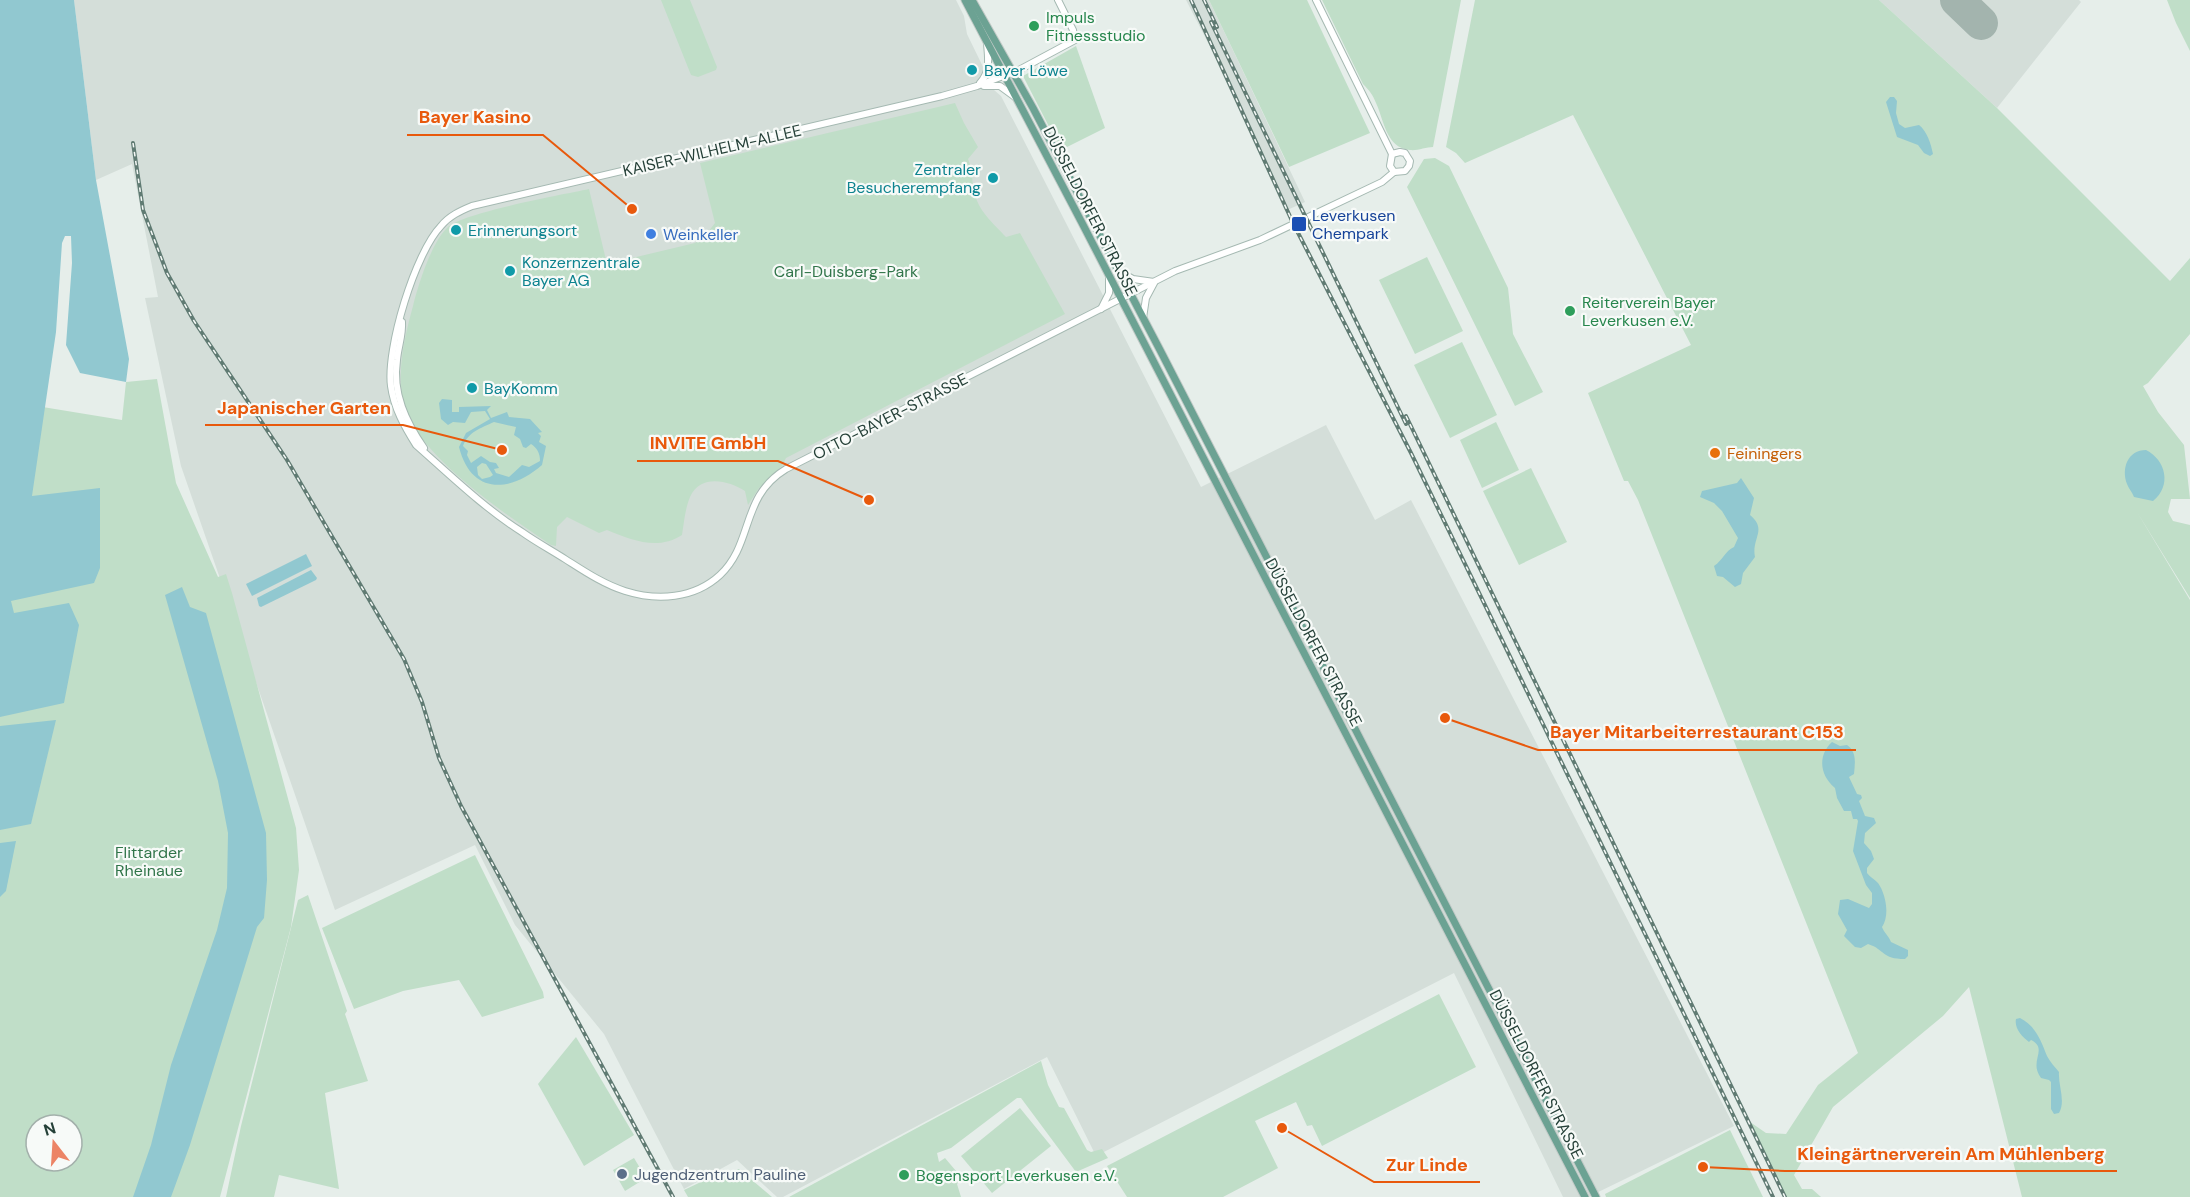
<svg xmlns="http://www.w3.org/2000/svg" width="2190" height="1197" viewBox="0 0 2190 1197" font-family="'DM Sans',sans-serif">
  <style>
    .built { fill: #d4ded9 }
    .green { fill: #c0dec8; fill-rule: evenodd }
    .water { fill: #91c8d0; fill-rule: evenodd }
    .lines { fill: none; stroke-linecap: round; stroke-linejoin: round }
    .runway { stroke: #a3b4ae; stroke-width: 34 }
    .secondary-casing { stroke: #a5b9b2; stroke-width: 8 }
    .primary-casing { stroke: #c2cac7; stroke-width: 9 }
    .secondary { stroke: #fff; stroke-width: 6 }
    .primary { stroke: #6ca293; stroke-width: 7 }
    .rail-casing { stroke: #607b73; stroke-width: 4 }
    .rail { stroke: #f7faf8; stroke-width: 1.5; stroke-dasharray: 4.5; stroke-linecap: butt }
    .leisure-dot { fill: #2e9e5b; stroke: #f7faf8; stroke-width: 2 }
    .culture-dot { fill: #0f9aa8; stroke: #f7faf8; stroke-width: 2 }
    .transit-dot { fill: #1a4fb4; stroke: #f7faf8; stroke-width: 2 }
    .shop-dot { fill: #3f7fe0; stroke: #f7faf8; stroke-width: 2 }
    .food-dot { fill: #e8710a; stroke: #f7faf8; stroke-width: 2 }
    .service-dot { fill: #5c6f8a; stroke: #f7faf8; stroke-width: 2 }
    .labels { text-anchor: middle; stroke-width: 4.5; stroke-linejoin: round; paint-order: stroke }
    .leisure-label { font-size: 16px; fill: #27864d; stroke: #f7faf8; text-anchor: start }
    .culture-label { font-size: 16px; fill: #0d838f; stroke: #f7faf8; text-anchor: start }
    .street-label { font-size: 16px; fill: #254038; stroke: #f7faf8 }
    .transit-label { font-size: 16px; fill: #164399; stroke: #f7faf8; text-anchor: start }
    .shop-label { font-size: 16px; fill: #366cbe; stroke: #f7faf8; text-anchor: start }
    .park-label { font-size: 16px; fill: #31754a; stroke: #f7faf8 }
    .food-label { font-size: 16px; fill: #c56008; stroke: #f7faf8; text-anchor: start }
    .service-label { font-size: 16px; fill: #4e5e75; stroke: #f7faf8; text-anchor: start }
    .leader { fill: none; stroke: #e8590c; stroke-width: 2 }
    .callout-dot { fill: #e8590c; stroke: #f7faf8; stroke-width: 2 }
    .callout-label { font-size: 18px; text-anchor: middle; font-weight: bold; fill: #e8590c; stroke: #f7faf8; stroke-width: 4.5; stroke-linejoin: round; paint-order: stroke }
  </style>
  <rect width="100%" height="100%" fill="#e6eeea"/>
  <!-- built -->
  <g class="built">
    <polygon points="74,0 956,0 964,16 967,34 985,71 980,78 1001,96 1201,487 1326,425 1375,520 1411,500 1734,1126 1588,1197 1563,1197 1454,973 1096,1156 1047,1057 783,1197 777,1197 737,1160 684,1189 604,1034 515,925 475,845 335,910 181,466 145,298 158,297 132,164 96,180"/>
    <polygon points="1186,0 1209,0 1305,202 1285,211 1222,70"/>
    <polygon points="1879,0 2079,0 2081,2 1997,108"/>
  </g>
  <!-- green -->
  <g class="green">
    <polygon points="661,0 690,0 717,67 716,70 698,77 691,75"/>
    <polygon points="1209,0 1307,0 1370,133 1289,167"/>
    <path d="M1322 0H1461L1433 147C1426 147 1417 151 1410 150 1386 148 1384 120 1376 103 1373 95 1369 90 1363 84Z"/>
    <polygon points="1475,0 1879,0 1997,108 2170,281 2190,258 2190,334 2148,383 2143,386 2158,412 2184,445 2190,499 2171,499 2168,512 2173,521 2190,525 2190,598 2137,512 2190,600 2190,1197 2022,1197 1969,987 1943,1016 1833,1107 1794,1175 1802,1189 1812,1189 1821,1197 1786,1197 1750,1122 1766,1133 1786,1134 1818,1085 1858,1053 1638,500 1628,481 1624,481 1588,393 1691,345 1573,115 1465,163 1456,153 1446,147"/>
    <polygon points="2167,0 2190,0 2190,51 2176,23"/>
    <polygon points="1076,46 1105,128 1061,150 1023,76"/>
    <path d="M955 103 964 123 978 147 968 159C974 174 971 177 974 191 978 211 993 223 1006 237L1020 233 1065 314 786 458 782 466 759 488 748 505 745 491C728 480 700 474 690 497 685 509 684 523 682 535 657 551 632 540 607 530L599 533 567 517 557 527 556 546 551 545C508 516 427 462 407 413 394 380 404 339 413 306 418 285 432 241 448 227 465 212 561 195 589 189L607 264 695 243 705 236 715 223 700 163Z"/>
    <polygon points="1435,158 1449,166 1508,288 1513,334 1543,392 1515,406 1407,187 1424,159"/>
    <polygon points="1427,257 1463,331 1415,354 1379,280"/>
    <polygon points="1462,342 1497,415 1450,438 1414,365"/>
    <path d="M157 379 176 483 218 577 226 574 232 593 296 828 299 870 291 927 220 1197H0V400L122 420 126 382ZM36 1125H72V1161H36Z"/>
    <polygon points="1496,422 1519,470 1482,488 1460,440"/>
    <polygon points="1531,468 1567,542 1519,565 1483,491"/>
    <polygon points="475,855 543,992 544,998 482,1017 459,980 403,991 354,1009 322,928"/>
    <polygon points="308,895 347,1011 345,1014 368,1081 325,1093 339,1189 279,1175 274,1197 226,1197 241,1126 298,900"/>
    <polygon points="1439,994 1476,1067 1322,1146 1312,1125 1307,1126 1296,1102 1255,1121 1278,1168 1223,1197 1127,1197 1107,1166"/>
    <polygon points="576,1037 634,1135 584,1166 538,1084"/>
    <polygon points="1041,1061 1048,1085 1059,1107 1064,1108 1087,1150 1091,1152 1102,1149 1108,1158 1076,1172 1021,1098 1017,1098 951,1148 937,1153 939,1162 945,1158 962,1178 957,1184 961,1197 789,1197"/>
    <polygon points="1020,1108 1051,1146 992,1193 961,1156"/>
    <polygon points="1730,1130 1763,1197 1606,1197 1605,1194"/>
    <polygon points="634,1158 646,1178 625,1191 613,1170"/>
    <polygon points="739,1169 772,1197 688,1197 684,1190 703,1181"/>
  </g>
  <!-- water -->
  <g class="water">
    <polygon points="0,0 74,0 96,180 129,359 126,382 80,373 66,345 72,263 71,236 65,236 62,243 56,332 32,496 100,488 100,568 94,583 11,601 14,613 69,603 79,625 64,703 0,717"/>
    <path d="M1890 97H1894L1897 101 1896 113 1899 124 1905 128 1919 125C1927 131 1931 144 1933 154L1930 156 1924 153 1918 145 1897 137 1886 102Z"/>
    <path d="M442 399 452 400V412H459V407L491 406 487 410 491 418 507 412 509 417 530 419 542 432 538 433 541 436 539 442 546 446 542 465C510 493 471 495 459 447L466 433 490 419 485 411 471 412 465 423 453 422 448 425 441 419 439 403ZM494 422 516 427 514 435 520 439 523 447 526 448 531 444C537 448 540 453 540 461L529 467 522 465 509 477 496 473 494 469 499 468 496 463 490 462 481 456 471 463 467 455 468 451 463 446C468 432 481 428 494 422ZM482 463 486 464 493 475 490 477 482 479 478 475 477 467Z"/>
    <path d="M2146 450C2166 460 2172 486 2153 501L2134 497C2132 492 2129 489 2127 484 2121 468 2128 450 2146 450Z"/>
    <path d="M1741 478 1754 498 1750 515C1768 530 1751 538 1755 557L1743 573 1741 584 1735 587 1723 577 1717 576 1714 566C1723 560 1725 551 1734 547L1738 538 1722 511 1714 503 1700 497 1702 491 1737 483Z"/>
    <polygon points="306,554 312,566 252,596 246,584"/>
    <polygon points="311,570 317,578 316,580 261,607 259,606 257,598"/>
    <polygon points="182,587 190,607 206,613 266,833 267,880 264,918 257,927 190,1145 171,1197 133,1197 151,1145 171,1065 217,930 227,888 228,833 218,781 165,595"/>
    <polygon points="56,720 31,824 0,830 0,726"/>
    <path d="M1832 742 1840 746 1847 745C1857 752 1855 763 1854 774L1849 777 1857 794 1861 795 1862 798 1859 801 1865 816 1874 818 1876 823 1865 833 1864 843 1871 851 1874 859 1867 868V873C1870 877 1874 879 1878 883 1886 894 1890 916 1882 927 1884 933 1889 936 1891 942L1908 950V956L1905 959C1881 959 1886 950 1868 944L1861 948 1855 947 1844 936 1847 930 1838 914 1840 900 1848 899 1869 908 1872 904V893L1866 885 1853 851 1858 821 1857 819H1853L1851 811H1844L1837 798 1835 788C1819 775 1818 755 1832 742Z"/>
    <polygon points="16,841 6,891 0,897 0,843"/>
    <path d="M2020 1018C2036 1026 2041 1041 2047 1056 2050 1062 2055 1067 2059 1072 2058 1085 2066 1101 2059 1113L2054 1114 2051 1109V1082L2049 1080 2041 1078C2028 1061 2049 1049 2031 1040L2029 1042C2022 1037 2014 1028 2016 1019Z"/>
  </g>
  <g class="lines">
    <!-- runway -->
    <polyline class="runway" points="1957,0 1981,23"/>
    <!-- secondary casing -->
    <g class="secondary-casing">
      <g id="secondary">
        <path d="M1058 0 1073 30 1075 40 1019 70 977 86 942 96 472 206C460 211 449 216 441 226 415 253 386 349 391 386 394 408 404 426 416 445 450 475 484 508 522 532 536 542 551 550 565 559 584 571 603 584 625 591 657 601 694 599 720 575 754 543 740 497 786 469L1175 271 1260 240 1382 182 1394 172"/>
        <polyline points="1316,0 1392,154"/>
        <path d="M980 83C991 71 988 58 987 43"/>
        <polyline points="984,86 1000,86 1015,97"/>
        <polyline points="1392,154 1400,152 1405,153 1410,161 1409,166 1405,171 1394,172"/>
        <polyline points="1392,154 1390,166 1394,172"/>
        <polyline points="1119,271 1133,279 1154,282"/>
        <polyline points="1101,309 1109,293 1109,276"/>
        <polyline points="1143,318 1146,298 1154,283"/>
        <path d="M402 322C403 335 398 347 397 360 392 393 406 422 424 448"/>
      </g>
    </g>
    <!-- primary casing -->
    <g class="primary-casing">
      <g id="primary">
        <polyline points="965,0 1081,221 1585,1197"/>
        <polyline points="972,0 1033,108 1160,350 1596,1197"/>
      </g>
    </g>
    <!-- secondary -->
    <use href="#secondary" class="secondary"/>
    <!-- primary -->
    <use href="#primary" class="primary"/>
    <!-- rail casing -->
    <g class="rail-casing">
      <g id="rail">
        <polyline points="1191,0 1293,223 1411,453 1773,1197"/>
        <polyline points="1204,0 1217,27"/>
        <polyline points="1211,22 1406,424"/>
        <polyline points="133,143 143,210 167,273 194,321 287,460 404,659 422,702 439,758 461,806 673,1197"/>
        <polyline points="1406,416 1785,1197"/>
      </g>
    </g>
    <!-- rail -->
    <use href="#rail" class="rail"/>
  </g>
  <!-- markers -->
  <g class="leisure-dot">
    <circle cx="1034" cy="26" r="6"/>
    <circle cx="1570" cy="311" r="6"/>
    <circle cx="904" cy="1175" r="6"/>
  </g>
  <g class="culture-dot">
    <circle cx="972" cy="70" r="6"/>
    <circle cx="993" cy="178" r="6"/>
    <circle cx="456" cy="230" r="6"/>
    <circle cx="510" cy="271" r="6"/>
    <circle cx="472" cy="388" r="6"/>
  </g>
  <rect class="transit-dot" x="1291" y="216" width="16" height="16" rx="3"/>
  <circle class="shop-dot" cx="651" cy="234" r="6"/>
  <circle class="food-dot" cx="1715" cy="453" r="6"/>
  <circle class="service-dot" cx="622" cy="1174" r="6"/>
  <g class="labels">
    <!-- leisure labels -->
    <g class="leisure-label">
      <text x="1046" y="23">Impuls<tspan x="1046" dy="18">Fitnessstudio</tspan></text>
      <text x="1582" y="308">Reiterverein Bayer<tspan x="1582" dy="18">Leverkusen e.V.</tspan></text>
      <text x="916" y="1181">Bogensport Leverkusen e.V.</text>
    </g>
    <!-- culture labels -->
    <g class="culture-label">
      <text x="984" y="76">Bayer Löwe</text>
      <text x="981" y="175" text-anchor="end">Zentraler<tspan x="981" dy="18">Besucherempfang</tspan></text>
      <text x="468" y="236">Erinnerungsort</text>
      <text x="522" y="268">Konzernzentrale<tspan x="522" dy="18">Bayer AG</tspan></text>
      <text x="484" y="394">BayKomm</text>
    </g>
    <!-- street labels -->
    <g class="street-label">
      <text transform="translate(712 150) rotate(-13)" y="6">KAISER-WILHELM-ALLEE</text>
      <text transform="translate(1091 211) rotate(63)" y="6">DÜSSELDORFER STRASSE</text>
      <text transform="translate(890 416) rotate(-27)" y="6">OTTO-BAYER-STRASSE</text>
      <text transform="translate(1314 642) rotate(62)" y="6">DÜSSELDORFER STRASSE</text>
      <text transform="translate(1537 1074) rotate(63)" y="6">DÜSSELDORFER STRASSE</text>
    </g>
    <!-- transit labels -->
    <g class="transit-label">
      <text x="1312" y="221">Leverkusen<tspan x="1312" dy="18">Chempark</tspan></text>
    </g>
    <!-- shop labels -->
    <g class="shop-label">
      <text x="663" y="240">Weinkeller</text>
    </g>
    <!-- park labels -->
    <g class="park-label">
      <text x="846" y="277">Carl-Duisberg-Park</text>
      <text x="149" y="858">Flittarder<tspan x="149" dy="18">Rheinaue</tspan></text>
    </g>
    <!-- food labels -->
    <g class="food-label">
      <text x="1727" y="459">Feiningers</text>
    </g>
    <!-- service labels -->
    <g class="service-label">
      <text x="634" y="1180">Jugendzentrum Pauline</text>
    </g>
  </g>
  <!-- callouts -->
  <path class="leader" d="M632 209L543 135H407M502 450L403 425H205M869 500L778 461H637M1445 718L1538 750H1856M1703 1167L1785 1171H2117M1282 1128L1374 1182H1480"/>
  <g class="callout-dot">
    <circle cx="632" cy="209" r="6"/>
    <circle cx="502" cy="450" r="6"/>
    <circle cx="869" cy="500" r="6"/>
    <circle cx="1445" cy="718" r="6"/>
    <circle cx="1703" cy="1167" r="6"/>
    <circle cx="1282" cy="1128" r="6"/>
  </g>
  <g class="callout-label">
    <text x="475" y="123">Bayer Kasino</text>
    <text x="304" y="414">Japanischer Garten</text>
    <text x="708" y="449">INVITE GmbH</text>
    <text x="1697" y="738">Bayer Mitarbeiterrestaurant C153</text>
    <text x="1951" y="1160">Kleingärtnerverein Am Mühlenberg</text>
    <text x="1427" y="1171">Zur Linde</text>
  </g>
  <!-- north arrow -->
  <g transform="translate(54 1143) rotate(343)"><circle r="28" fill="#f7faf8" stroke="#a3b0ab" stroke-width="1.5"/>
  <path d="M0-4.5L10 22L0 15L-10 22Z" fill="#ec8466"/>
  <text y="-9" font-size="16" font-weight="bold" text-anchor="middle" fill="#254038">N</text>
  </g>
</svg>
